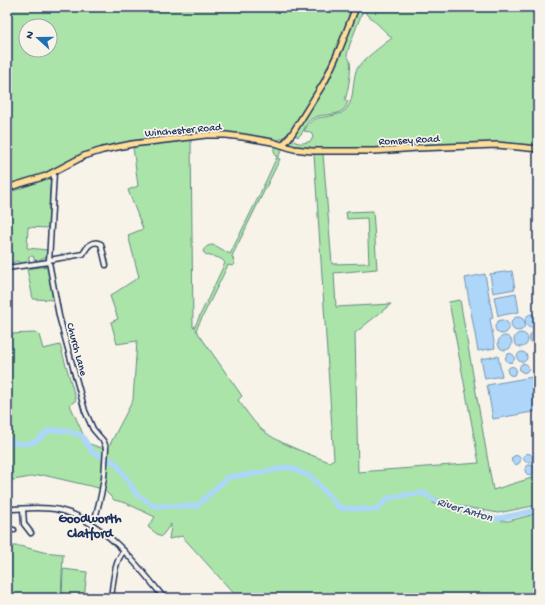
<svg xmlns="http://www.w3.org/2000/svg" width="545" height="605" viewBox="0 0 545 605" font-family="'Gochi Hand',sans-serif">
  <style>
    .green { fill: #abe4a8; stroke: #638a83; fill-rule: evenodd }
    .water { fill: #add6f8; stroke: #7393ba }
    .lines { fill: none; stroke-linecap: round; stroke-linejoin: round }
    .river { stroke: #add6f8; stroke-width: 5.5 }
    .minor-casing { stroke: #1b2f5e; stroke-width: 7 }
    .major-casing { stroke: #1b2f5e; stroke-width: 8 }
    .minor { stroke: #f7f3e8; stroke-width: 4 }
    .major { stroke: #fedd96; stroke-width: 5 }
    .labels { text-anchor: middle; stroke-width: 3.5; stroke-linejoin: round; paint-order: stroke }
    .street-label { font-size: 11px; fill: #1b2f5e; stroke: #f7f3e8 }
    .water-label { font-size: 12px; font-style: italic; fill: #38507d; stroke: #f7f3e8 }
    .quarter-label { font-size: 13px; font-weight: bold; fill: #1b2f5e; stroke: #f7f3e8 }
  </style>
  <rect width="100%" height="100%" fill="#f7f3e8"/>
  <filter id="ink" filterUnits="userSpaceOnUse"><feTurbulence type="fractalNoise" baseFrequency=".025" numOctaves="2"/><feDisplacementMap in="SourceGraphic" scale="8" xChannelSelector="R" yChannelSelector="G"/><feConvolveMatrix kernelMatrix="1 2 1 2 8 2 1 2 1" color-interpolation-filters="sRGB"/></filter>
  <g filter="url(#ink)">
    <!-- green -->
    <g class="green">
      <path d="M7 7H352L339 43 328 66 333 69 357 7H529L538 11V146L509 144 476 143 377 148H335V150L299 148 288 144 289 142 293 140C298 145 305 143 311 141L313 137 312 134 310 132 304 131C314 113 321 120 338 114 340 114 342 113 343 112 355 105 352 82 356 71 359 62 383 45 392 38L363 10 350 44 347 55C347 56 350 60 350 61 352 69 348 91 345 100L348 101C347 104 346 108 343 110 335 117 322 113 313 118 305 122 305 132 298 137L290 131 283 138 278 140H272L252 136 231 133 92 151 43 174 7 185ZM26 26H50V50H26Z"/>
      <path d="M191 140 193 327 194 328 225 263C224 262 223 260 221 259 214 255 206 258 203 251 211 238 221 250 230 254L257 200 276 159 277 158 280 159 232 256 234 261 235 264 232 266 228 265 196 330 242 396 238 400C245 409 251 419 259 427 274 442 309 454 329 462L334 459 314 154H323L332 264 369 263 367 218 347 219 346 212 373 211 377 269 334 273 336 307 391 304 355 333 358 472 479 463 449 302 460 300 493 490 538 476V505L498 513 450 504 435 498 433 503 451 510 458 511 488 520 508 521 524 517 538 513V598H238L182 536 169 539 171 526V524L161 537 148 527 155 517 126 503 114 500 103 489 43 475 7 481V334L37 333 39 335 43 349 60 345 76 400 70 405 87 443 107 450 133 400 137 341 117 344 111 322 118 319 110 296 139 277 128 235 143 229 128 190 138 186 133 147Z"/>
      <polygon points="274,146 283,148 278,157 276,157 274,151"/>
      <polygon points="51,176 48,228 28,227 27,248 48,250 46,257 37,261 34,259 33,256 29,256 29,261 28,263 21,265 18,261 7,264 7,193 33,184"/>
      <polygon points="48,266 55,300 33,299 27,269"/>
      <polygon points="7,546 20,546 43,552 63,554 61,598 7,598"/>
      <polygon points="63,569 87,572 84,598 62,598"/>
    </g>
    <!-- water -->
    <g class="water">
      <polygon points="512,271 515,289 493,293 490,274"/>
      <polygon points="485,274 493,318 490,319 495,348 478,351 465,278"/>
      <polygon points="516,293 519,312 498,316 494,297"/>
      <circle cx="532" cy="321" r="7"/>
      <circle cx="518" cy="324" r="7"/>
      <circle cx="502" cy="327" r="7"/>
      <path d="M535 331 538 332V344H537L531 343C528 338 530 333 535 331Z"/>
      <circle cx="521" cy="340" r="7"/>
      <circle cx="505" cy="343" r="7"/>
      <circle cx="522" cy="357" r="5"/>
      <circle cx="510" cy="358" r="4.5"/>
      <polygon points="498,356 502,376 485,379 481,359"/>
      <circle cx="524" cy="368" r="4.5"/>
      <circle cx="512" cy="371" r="4.5"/>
      <polygon points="538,376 538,411 493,419 487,385"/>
      <circle cx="528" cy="458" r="4.5"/>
      <circle cx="516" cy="460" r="4.5"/>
      <circle cx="530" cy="470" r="5"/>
    </g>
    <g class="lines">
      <!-- river -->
      <path class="river" d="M7 440C15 443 28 446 36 441 41 438 45 434 49 430L68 431 82 436 92 452 116 463 137 495 155 506H197L228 477 254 474 289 467 311 477 340 508 376 510 390 497 424 493 436 501 496 519 538 510"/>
      <!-- minor casing -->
      <g class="minor-casing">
        <g id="minor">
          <polyline points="54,172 49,262 59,316 85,411 93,429 104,442 106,448 104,478 101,495 96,515 90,523"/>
          <path d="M49 260 83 254C87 247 92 239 101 244L106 265"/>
          <polyline points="7,268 49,262"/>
          <path d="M7 509C24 509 43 506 59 510 103 520 137 564 164 598"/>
          <polyline points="23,509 24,524 31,533"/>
          <polyline points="7,529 14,530"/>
          <path d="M111 598C113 584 114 561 124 551"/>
        </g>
      </g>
      <!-- major casing -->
      <g class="major-casing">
        <g id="major">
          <polyline points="283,145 292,134 325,81 340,48 356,7"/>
          <polyline points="7,188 46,176 84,156 103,150 132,144 206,135 226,135 243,137 272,142 294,149 312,151 375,151 418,148 497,145 538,149"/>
        </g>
      </g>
      <!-- minor -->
      <use href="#minor" class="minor"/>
      <!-- major -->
      <use href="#major" class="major"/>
    </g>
  </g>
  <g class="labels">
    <!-- street labels -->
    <g class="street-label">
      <text transform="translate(183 129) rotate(-5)" y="4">Winchester Road</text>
      <text transform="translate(409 139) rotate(-3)" y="4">Romsey Road</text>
      <text transform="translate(78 349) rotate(75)" y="4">Church Lane</text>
    </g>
    <!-- water labels -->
    <g class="water-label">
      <text transform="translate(465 509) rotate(17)" y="4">River Anton</text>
    </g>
    <!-- quarter labels -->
    <g class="quarter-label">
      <text x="90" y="522">Goodworth<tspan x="90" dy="15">Clatford</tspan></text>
    </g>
  </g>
  <!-- margin -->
  <rect width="545" height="605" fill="none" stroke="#f7f3e8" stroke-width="24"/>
  <rect x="12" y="12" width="521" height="581" fill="none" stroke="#1b2f5e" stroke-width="1.5" filter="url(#ink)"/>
  <!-- north arrow -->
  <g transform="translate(38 38) rotate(291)"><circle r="19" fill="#f7f3e8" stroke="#9fa5b1"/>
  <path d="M0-3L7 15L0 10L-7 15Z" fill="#1f6fb2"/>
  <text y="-6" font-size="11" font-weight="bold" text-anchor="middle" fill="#1b2f5e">N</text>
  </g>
</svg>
